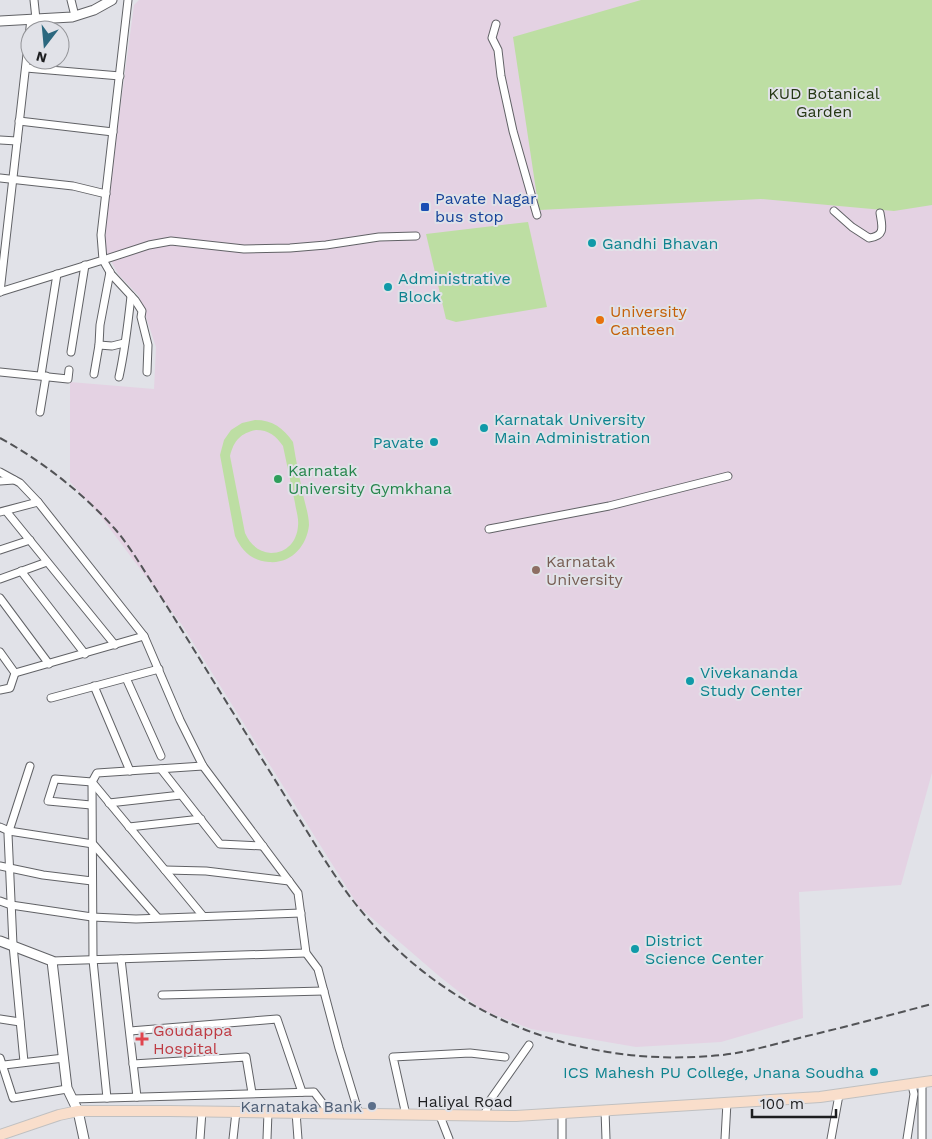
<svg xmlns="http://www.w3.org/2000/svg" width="932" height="1139" viewBox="0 0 932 1139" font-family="'Work Sans',sans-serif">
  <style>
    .education { fill: #e4d2e3 }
    .green { fill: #bddea3; fill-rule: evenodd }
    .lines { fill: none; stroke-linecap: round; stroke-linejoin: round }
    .minor-casing { stroke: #616266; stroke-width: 9 }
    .tertiary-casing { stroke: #616266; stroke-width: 11 }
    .primary-casing { stroke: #c0c0c1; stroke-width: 12 }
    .minor { stroke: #fff; stroke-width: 7 }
    .tertiary { stroke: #fff; stroke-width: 9 }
    .primary { stroke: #f9decb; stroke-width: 10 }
    .rail { stroke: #525356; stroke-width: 2; stroke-dasharray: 8 4; stroke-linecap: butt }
    .transit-dot { fill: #1a4fb4; stroke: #e1e2e8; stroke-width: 2 }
    .culture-dot { fill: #0f9aa8; stroke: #e1e2e8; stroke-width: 2 }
    .food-dot { fill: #e8710a; stroke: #e1e2e8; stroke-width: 2 }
    .leisure-dot { fill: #2e9e5b; stroke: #e1e2e8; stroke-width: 2 }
    .education-dot { fill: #8d6e63; stroke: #e1e2e8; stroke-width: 2 }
    .health-dot { fill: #e0444e; stroke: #e1e2e8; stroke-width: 2 }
    .service-dot { fill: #5c6f8a; stroke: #e1e2e8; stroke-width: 2 }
    .labels { text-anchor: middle; stroke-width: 4; stroke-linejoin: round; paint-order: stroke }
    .park-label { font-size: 16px; fill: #263815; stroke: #e1e2e8 }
    .transit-label { font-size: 16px; fill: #164399; stroke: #e1e2e8; text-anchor: start }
    .culture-label { font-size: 16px; fill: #0d838f; stroke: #e1e2e8; text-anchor: start }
    .food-label { font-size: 16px; fill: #c56008; stroke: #e1e2e8; text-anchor: start }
    .leisure-label { font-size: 16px; fill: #27864d; stroke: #e1e2e8; text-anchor: start }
    .education-label { font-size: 16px; fill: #785e54; stroke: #e1e2e8; text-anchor: start }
    .health-label { font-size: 16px; fill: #be3a42; stroke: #e1e2e8; text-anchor: start }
    .street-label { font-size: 16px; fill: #1d1e20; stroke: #e1e2e8 }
    .service-label { font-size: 16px; fill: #4e5e75; stroke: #e1e2e8; text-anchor: end }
  </style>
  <rect width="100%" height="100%" fill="#e1e2e8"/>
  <!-- education -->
  <polygon class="education" points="139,0 932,0 932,773 901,885 799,892 803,1018 721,1042 636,1047 531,1029 482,1010 439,976 359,907 182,625 99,514 70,482 70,382 154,389 156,347 139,296 118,274 104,247 112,169 134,5"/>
  <!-- green -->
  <g class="green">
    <polygon points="641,0 932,0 932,205 894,211 761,199 539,210 513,37"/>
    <polygon points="528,222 547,307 456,322 446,319 426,234"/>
    <path d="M255 420C273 420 283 428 293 442 296 461 300 480 304 499 306 507 309 517 309 525 307 546 291 564 269 562 252 561 242 551 235 536L220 455 224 440 231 430 242 423ZM256 430C269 430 276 436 283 446 287 465 291 484 295 503 296 510 299 519 298 526 297 541 287 553 271 553 258 552 250 544 245 533L230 456C234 440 241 433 256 430Z"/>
  </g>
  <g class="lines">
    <!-- minor casing -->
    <g class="minor-casing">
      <g id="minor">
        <polyline points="34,0 36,19"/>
        <polyline points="71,0 75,16"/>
        <polyline points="496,24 492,38 498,50 501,76 513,131 537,215"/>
        <polyline points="26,68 120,76"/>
        <polyline points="19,121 113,132"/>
        <polyline points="0,140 17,141"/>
        <polyline points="0,178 73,186 106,194"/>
        <path d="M834 211 852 227 869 238C886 236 882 226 880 213"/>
        <polyline points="0,292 103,260 101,235 128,0"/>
        <polyline points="0,292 31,19"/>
        <polyline points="99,345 112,346 124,343"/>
        <polyline points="71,352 85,265"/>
        <polyline points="0,372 68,379 69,370"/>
        <polyline points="147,372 148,345 141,317 142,311 135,300 111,274 103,260 149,245 171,241 244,249 290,248 326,245 379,237 416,236"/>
        <polyline points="94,374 99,345 100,325 110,272"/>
        <polyline points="41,375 57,274"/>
        <path d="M119 377C125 350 128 324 131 296"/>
        <polyline points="40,412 46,376"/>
        <polyline points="0,472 20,483 38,502 144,636 180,720 203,766 298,893 306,953 318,969 339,1048 359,1114"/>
        <polyline points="0,481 14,480"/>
        <polyline points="6,511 115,645"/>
        <polyline points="0,512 38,502"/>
        <polyline points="489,529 609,506 728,476"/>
        <polyline points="0,550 30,540"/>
        <polyline points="21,571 85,654"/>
        <polyline points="0,579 47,562"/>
        <polyline points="0,598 49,664"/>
        <polyline points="0,652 15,673 10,688 0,690"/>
        <polyline points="15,673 144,636"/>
        <polyline points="126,678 161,756"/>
        <polyline points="94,686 130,771"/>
        <polyline points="51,698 159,669"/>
        <polyline points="161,769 220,844 263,846"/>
        <polyline points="109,803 181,795"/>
        <polyline points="91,805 48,801 55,779 92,782 203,916"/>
        <polyline points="0,827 9,831 93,844 157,917"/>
        <polyline points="129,827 201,819"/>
        <polyline points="0,866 43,875 92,881"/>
        <polyline points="165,870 206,871 289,881"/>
        <polyline points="0,901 11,905 92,917 136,919 301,913"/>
        <polyline points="121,959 137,1097"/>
        <polyline points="52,961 306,953"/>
        <polyline points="162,995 324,991"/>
        <polyline points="0,1019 20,1022"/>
        <polyline points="130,1031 277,1019 302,1092"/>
        <polyline points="0,1058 13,1098 67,1089"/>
        <polyline points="24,1062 13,945 8,834 30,766"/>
        <polyline points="133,1064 246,1057 252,1093"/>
        <polyline points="4,1065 64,1058"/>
        <polyline points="922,1083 922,1139"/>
        <polyline points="107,1098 93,960 92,782 97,773 203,766"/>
        <polyline points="72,1099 314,1092 330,1113"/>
        <polyline points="605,1110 606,1139"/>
        <polyline points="296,1112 298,1139"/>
        <polyline points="406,1115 393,1057 470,1053 505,1057"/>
        <polyline points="440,1116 449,1139"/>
        <polyline points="484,1116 491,1099 529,1045"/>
        <polyline points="200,1139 202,1111"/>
        <polyline points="233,1139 236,1112"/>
        <polyline points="267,1139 268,1112"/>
        <polyline points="562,1139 562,1113"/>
        <polyline points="725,1139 727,1102"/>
        <polyline points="831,1139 839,1095"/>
        <polyline points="907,1139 914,1094 912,1085"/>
      </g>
    </g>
    <!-- tertiary casing -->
    <g class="tertiary-casing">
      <g id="tertiary">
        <polyline points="0,21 72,17 94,10 112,0"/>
        <polyline points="0,941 52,961 67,1088 78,1111 84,1139"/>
      </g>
    </g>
    <!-- primary casing -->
    <g class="primary-casing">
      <polyline id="primary" points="0,1135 59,1115 78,1111 170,1111 516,1116 820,1097 932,1081"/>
    </g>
    <!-- minor -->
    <use href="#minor" class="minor"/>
    <!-- tertiary -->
    <use href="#tertiary" class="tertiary"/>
    <!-- primary -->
    <use href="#primary" class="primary"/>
    <!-- rail -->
    <path class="rail" d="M0 438C42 461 83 493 115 529 127 543 137 559 147 575 163 600 180 627 196 653 228 705 261 757 293 809 314 842 333 876 358 907 444 1014 574 1067 711 1056 743 1054 775 1044 807 1036 849 1026 890 1015 932 1004"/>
  </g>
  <!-- markers -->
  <rect class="transit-dot" x="420" y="202" width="10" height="10" rx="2.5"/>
  <g class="culture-dot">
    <circle cx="592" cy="243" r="5"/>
    <circle cx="388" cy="287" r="5"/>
    <circle cx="484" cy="428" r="5"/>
    <circle cx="434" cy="442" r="5"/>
    <circle cx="690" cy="681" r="5"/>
    <circle cx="635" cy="949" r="5"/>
    <circle cx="874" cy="1072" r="5"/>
  </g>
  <circle class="food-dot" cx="600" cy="320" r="5"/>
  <circle class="leisure-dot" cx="278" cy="479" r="5"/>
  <circle class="education-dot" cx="536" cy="570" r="5"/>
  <path class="health-dot" d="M139.5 1031.5h5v5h5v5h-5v5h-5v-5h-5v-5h5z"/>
  <circle class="service-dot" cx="372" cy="1106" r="5"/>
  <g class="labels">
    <!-- park labels -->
    <g class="park-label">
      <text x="824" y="99">KUD Botanical<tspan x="824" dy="18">Garden</tspan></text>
    </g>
    <!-- transit labels -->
    <g class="transit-label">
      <text x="435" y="204">Pavate Nagar<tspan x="435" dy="18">bus stop</tspan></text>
    </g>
    <!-- culture labels -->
    <g class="culture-label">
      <text x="602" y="249">Gandhi Bhavan</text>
      <text x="398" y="284">Administrative<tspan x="398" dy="18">Block</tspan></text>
      <text x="494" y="425">Karnatak University<tspan x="494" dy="18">Main Administration</tspan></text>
      <text x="424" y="448" text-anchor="end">Pavate</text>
      <text x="700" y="678">Vivekananda<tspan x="700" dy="18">Study Center</tspan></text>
      <text x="645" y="946">District<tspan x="645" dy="18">Science Center</tspan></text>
      <text x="864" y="1078" text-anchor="end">ICS Mahesh PU College, Jnana Soudha</text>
    </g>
    <!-- food labels -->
    <g class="food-label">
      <text x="610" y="317">University<tspan x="610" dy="18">Canteen</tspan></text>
    </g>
    <!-- leisure labels -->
    <g class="leisure-label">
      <text x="288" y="476">Karnatak<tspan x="288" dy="18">University Gymkhana</tspan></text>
    </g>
    <!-- education labels -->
    <g class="education-label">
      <text x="546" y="567">Karnatak<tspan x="546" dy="18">University</tspan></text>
    </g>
    <!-- health labels -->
    <g class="health-label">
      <text x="153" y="1036">Goudappa<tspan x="153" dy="18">Hospital</tspan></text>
    </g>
    <!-- street labels -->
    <g class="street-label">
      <text x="465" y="1107">Haliyal Road</text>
    </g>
    <!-- service labels -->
    <g class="service-label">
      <text x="362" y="1112">Karnataka Bank</text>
    </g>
  </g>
  <!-- north arrow -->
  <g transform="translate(45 45) rotate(196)"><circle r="24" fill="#e1e2e8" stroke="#939498"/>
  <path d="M0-4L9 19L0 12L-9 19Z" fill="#2c687f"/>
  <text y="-8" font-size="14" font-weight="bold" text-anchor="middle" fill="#1d1e20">N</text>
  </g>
  <!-- scale -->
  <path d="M752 1109v8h84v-8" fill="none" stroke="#1d1e20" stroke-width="2.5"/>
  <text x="760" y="1109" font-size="15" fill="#1d1e20" stroke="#e1e2e8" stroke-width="4" paint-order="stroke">100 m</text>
</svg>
